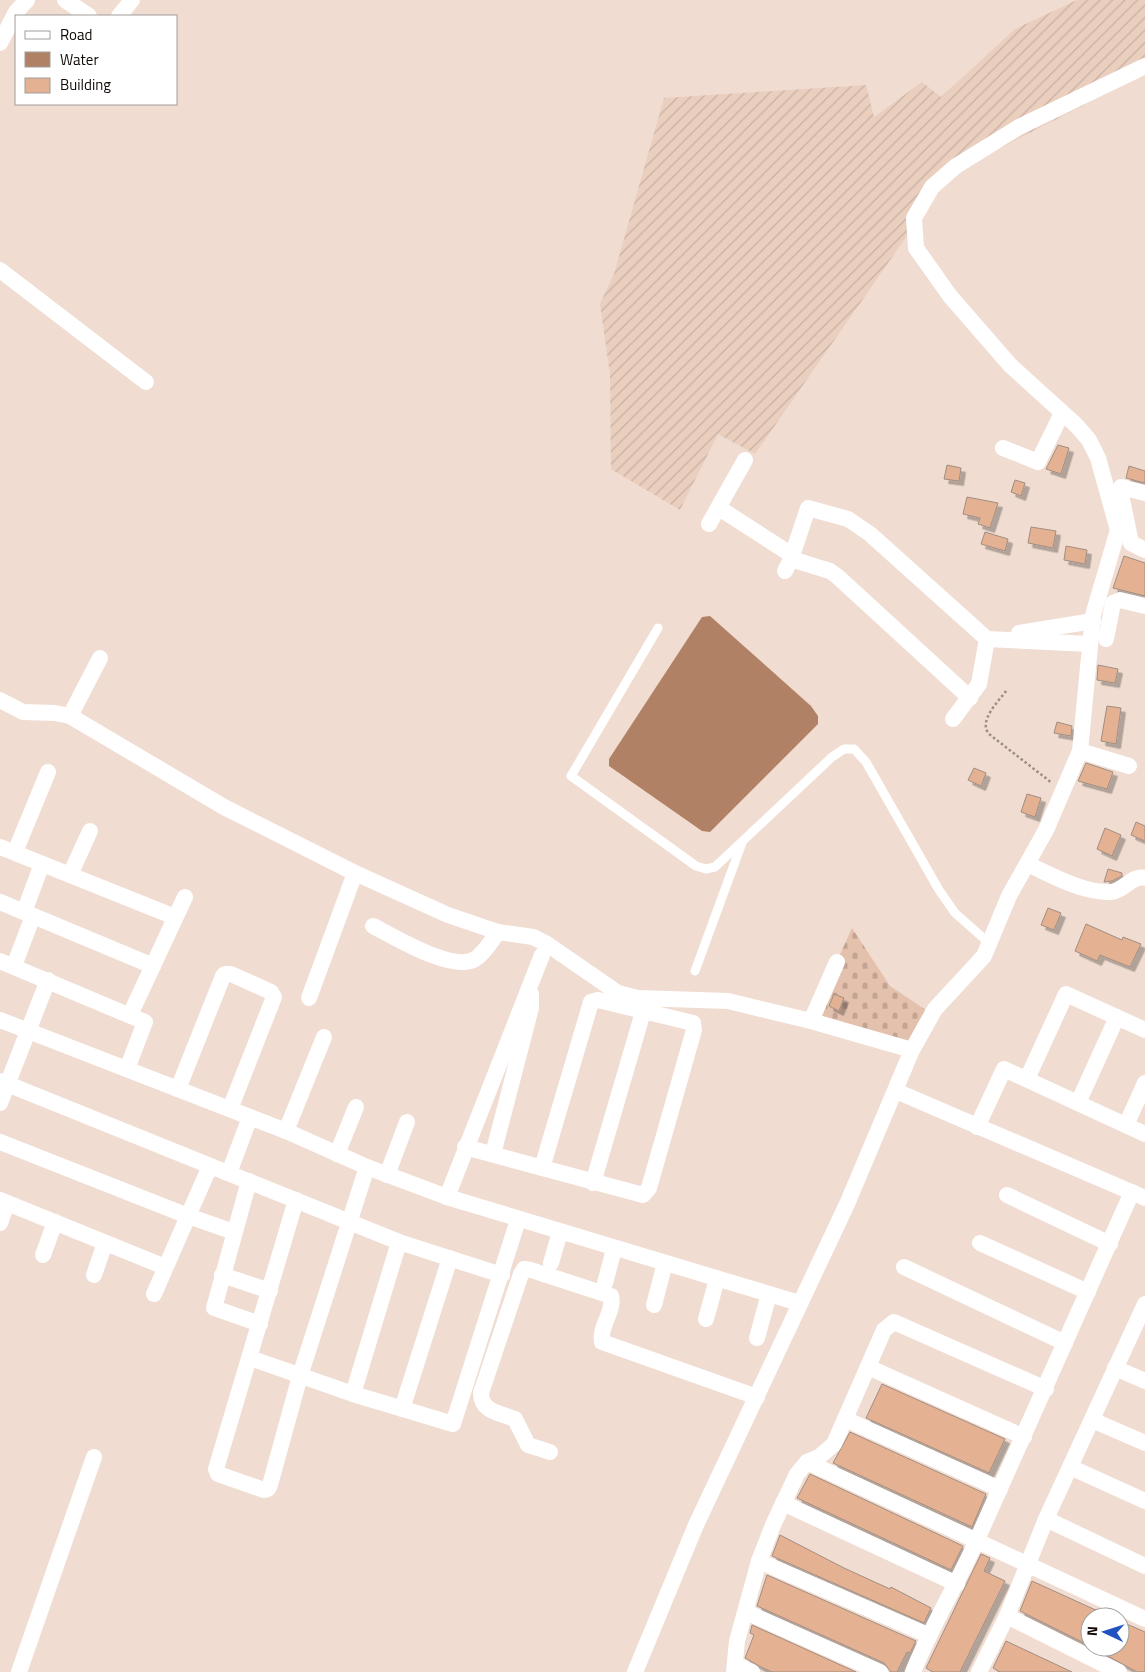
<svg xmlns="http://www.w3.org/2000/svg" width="1145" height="1672" viewBox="0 0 1145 1672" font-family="'Titillium Web',sans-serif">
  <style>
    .industrial { fill: url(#industrial-furrows) }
    .cemetery { fill: url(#cemetery-stones) }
    .water { fill: #b08164 }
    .building { fill: #e4b293; stroke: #a08d82; filter: url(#shadow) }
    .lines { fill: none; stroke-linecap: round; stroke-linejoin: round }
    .path { stroke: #9c8d84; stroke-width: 2.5; stroke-dasharray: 2.5 2.5; stroke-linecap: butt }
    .service { stroke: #fff; stroke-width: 9 }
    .minor { stroke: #fff; stroke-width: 16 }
  </style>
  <defs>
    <pattern id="industrial-furrows" width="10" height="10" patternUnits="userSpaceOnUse" patternTransform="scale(1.25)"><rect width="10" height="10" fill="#eacfbf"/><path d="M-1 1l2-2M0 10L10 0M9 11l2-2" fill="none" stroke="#c8b0a3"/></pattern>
    <pattern id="cemetery-stones" width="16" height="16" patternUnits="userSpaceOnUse" patternTransform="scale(1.25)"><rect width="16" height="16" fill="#e4c1ad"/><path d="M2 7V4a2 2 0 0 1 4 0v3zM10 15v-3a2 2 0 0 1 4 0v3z" fill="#c3a493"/></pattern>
    <filter id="shadow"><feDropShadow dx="4.5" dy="4.5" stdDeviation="0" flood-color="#0004"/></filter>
  </defs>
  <rect width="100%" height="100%" fill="#f0dcd0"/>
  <!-- industrial -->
  <polygon class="industrial" points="1077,0 1145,0 1145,74 943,177 918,220 755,454 718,434 680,510 611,469 610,374 600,304 614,274 664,98 866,85 874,117 922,82 941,97 1015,29"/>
  <!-- cemetery -->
  <polygon class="cemetery" points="852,928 890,986 929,1012 910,1052 809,1023"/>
  <!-- water -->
  <polygon class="water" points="710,616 811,706 818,716 818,724 710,832 702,831 609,766 609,759 702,617"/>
  <!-- building -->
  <g class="building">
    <polygon points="1058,445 1069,448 1061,474 1046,469"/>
    <polygon points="947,465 961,468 959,481 944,479"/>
    <polygon points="1129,466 1145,471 1145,483 1126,478"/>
    <polygon points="1015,480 1025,483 1021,496 1011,492"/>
    <polygon points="967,497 998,503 990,528 978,524 980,518 963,514"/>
    <polygon points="1031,527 1056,531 1053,548 1028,543"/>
    <polygon points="985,532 1008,539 1005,551 981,544"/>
    <polygon points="1066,546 1087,550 1085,564 1064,560"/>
    <polygon points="1124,556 1145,563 1145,596 1113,588"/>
    <polygon points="1098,665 1118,669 1115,683 1097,680"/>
    <polygon points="1107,706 1121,708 1116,744 1101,741"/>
    <polygon points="1057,722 1072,726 1071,736 1054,733"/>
    <polygon points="1086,763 1113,772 1107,789 1078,781"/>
    <polygon points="974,768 986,773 981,786 968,780"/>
    <polygon points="1027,794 1041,798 1035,817 1021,812"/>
    <polygon points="1136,822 1145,826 1145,841 1131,835"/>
    <polygon points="1105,828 1121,835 1112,856 1097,849"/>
    <polygon points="1108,869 1122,873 1122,876 1112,881 1104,882"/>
    <polygon points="1048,908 1061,913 1054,930 1041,925"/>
    <polygon points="1086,924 1122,940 1123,937 1141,944 1130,967 1100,955 1097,961 1075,951"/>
    <polygon points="834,994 844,998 839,1011 829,1006"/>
    <polygon points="882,1384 1005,1439 989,1473 866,1418"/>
    <polygon points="850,1432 986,1494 972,1527 833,1463"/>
    <polygon points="810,1474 963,1546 951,1570 797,1498"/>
    <polygon points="780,1535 844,1568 890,1589 891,1587 931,1608 924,1623 772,1556"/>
    <polygon points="981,1554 990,1558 984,1571 1005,1581 960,1672 933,1672 926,1668"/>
    <polygon points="767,1575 916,1641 910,1653 907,1652 897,1672 891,1672 884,1663 757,1606"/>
    <polygon points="1032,1581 1111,1617 1090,1617 1090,1646 1020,1611"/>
    <polygon points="1120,1621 1145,1632 1145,1672 1137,1672 1091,1647 1120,1647"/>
    <polygon points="752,1625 856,1672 772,1672 761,1667 745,1658 754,1635 750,1633"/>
    <polygon points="1006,1641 1072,1672 1000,1672 993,1668"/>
  </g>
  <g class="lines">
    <!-- path -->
    <path class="path" d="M1006 691C998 702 978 721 989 734L1052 783"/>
    <!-- service -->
    <g class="service">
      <polyline points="658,628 571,776 696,866 706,869 715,867 832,757 844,749 854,749 866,762 939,890 955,913 989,943"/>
      <polyline points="695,971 742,843"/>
    </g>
    <!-- minor -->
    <g class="minor">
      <polyline points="65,0 89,16"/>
      <polyline points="119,16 132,0"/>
      <polyline points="0,43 16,12 27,0"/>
      <polyline points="0,270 146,382"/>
      <polyline points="1003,448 1038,462 1062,413"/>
      <polyline points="1145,493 1121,487 1120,490 1131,543 1145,550"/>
      <polyline points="719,508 792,555"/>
      <polyline points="709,524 745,460"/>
      <polyline points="791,559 830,571 837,576 970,698"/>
      <polyline points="785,571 791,559 808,508 848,519 870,534 987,639 1090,644"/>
      <polyline points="1019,633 1093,621"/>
      <polyline points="1106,639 1113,603 1120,600 1145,606"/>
      <polyline points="0,700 23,712 55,713 70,716 224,807 355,873 448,915 498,932 533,937 547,944 618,993 638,998 728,1001 811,1021 912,1050"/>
      <polyline points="70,716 100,658"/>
      <polyline points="953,719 979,684 987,639"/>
      <polyline points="1080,751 1129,766"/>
      <polyline points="0,847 175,917"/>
      <polyline points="15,852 48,772"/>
      <path d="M1027 864C1052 875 1082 893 1111 892 1124 891 1133 874 1145 878"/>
      <polyline points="70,875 90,831"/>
      <polyline points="0,902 153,966"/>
      <polyline points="24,912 42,864"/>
      <path d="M373 926C395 937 453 973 475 959 485 953 491 941 498 932"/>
      <polyline points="0,961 145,1022 127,1069"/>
      <polyline points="14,966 33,916"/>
      <polyline points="309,998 355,873"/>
      <polyline points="130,1015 185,897"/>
      <polyline points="0,1020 286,1131 367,1167 447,1197 799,1303"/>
      <polyline points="811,1021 837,962"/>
      <polyline points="1027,1079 1066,994 1145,1030"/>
      <polyline points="0,1081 399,1242 502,1275"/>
      <polyline points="178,1089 223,976 225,974 231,974 271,992 274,997 230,1109"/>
      <polyline points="896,1091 1145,1198"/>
      <polyline points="0,1103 48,980"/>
      <polyline points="1078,1103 1117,1017"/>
      <polyline points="1126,1125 1145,1083"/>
      <polyline points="977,1127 1004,1069 1145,1134"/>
      <polyline points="286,1131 324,1037"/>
      <polyline points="0,1142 188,1216 234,1232"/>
      <polyline points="465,1147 643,1195 649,1188 694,1030 693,1023 598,1000 591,1002 542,1168"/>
      <polyline points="337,1154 356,1107"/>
      <polyline points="493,1154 531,1008 531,994"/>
      <polyline points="229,1173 250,1117"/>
      <polyline points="387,1175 407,1122"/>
      <polyline points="249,1181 214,1308 260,1324"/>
      <polyline points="593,1183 643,1012"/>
      <polyline points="1007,1195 1110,1244"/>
      <polyline points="447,1197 542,955"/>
      <polyline points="0,1200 165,1267"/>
      <polyline points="296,1200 216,1469 218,1474 264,1490 268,1489 270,1485 300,1376 367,1167"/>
      <polyline points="0,1223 7,1203"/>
      <polyline points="980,1243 1088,1292"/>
      <polyline points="43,1255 55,1222"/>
      <polyline points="551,1263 560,1232"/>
      <polyline points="904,1267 1065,1343"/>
      <polyline points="94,1275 105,1243"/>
      <polyline points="222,1275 270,1291"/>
      <polyline points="605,1283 614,1249"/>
      <polyline points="154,1294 210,1166"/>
      <polyline points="654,1305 665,1263"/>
      <polyline points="706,1319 717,1279"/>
      <polyline points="757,1338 769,1294"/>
      <polyline points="250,1358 353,1394 453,1424 518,1220"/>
      <polyline points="868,1367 1024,1437"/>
      <polyline points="1115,1368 1145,1381"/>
      <polyline points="353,1394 399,1242"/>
      <polyline points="402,1409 450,1258"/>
      <polyline points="845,1419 1000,1489"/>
      <polyline points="1092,1420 1145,1443"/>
      <path d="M550 1452 528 1445 515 1419C500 1413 481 1412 481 1393L521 1274 524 1269 531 1270 611 1296C615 1311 599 1326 602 1342L757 1397"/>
      <polyline points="807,1462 1145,1619"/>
      <polyline points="1070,1467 1145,1501"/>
      <polyline points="783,1503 957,1584"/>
      <polyline points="1046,1519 1145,1566"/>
      <polyline points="759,1561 928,1635"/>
      <polyline points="746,1612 880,1672"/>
      <polyline points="1007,1616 1119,1672"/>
      <polyline points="735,1664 752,1672"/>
      <polyline points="19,1672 94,1457"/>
      <polyline points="635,1672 696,1525 847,1204 912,1050 935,1009 984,956 1009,896 1046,830 1080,751 1093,615 1118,530 1098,458 1089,440 1076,425 1010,365 950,296 916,248 914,218 932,187 956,166 1019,127 1145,66"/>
      <polyline points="734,1672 737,1641 759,1561 773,1525 797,1474 807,1462 819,1457 834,1444 884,1330 894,1322 1046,1389"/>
      <path d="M913 1672C931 1627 956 1586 976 1542L1132 1192"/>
      <polyline points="979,1672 1007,1616 1046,1519 1145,1304"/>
    </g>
  </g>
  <!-- legend -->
  <rect x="15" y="15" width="162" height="90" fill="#ffffff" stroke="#a09d9c"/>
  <rect x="25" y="31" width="25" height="8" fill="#ffffff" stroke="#a09d9c"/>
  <text x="60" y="40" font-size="15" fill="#110a07">Road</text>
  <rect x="25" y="52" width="25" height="15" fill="#b08164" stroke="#a09d9c"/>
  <text x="60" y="65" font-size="15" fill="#110a07">Water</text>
  <rect x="25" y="78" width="25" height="15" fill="#e4b293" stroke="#a09d9c"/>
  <text x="60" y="90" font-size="15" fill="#110a07">Building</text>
  <!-- north arrow -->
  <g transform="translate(1105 1632) rotate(274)"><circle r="24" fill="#ffffff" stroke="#a09d9c"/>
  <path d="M0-4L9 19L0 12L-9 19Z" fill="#2053c0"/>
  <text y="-8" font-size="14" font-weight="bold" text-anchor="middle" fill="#110a07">N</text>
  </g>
</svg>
